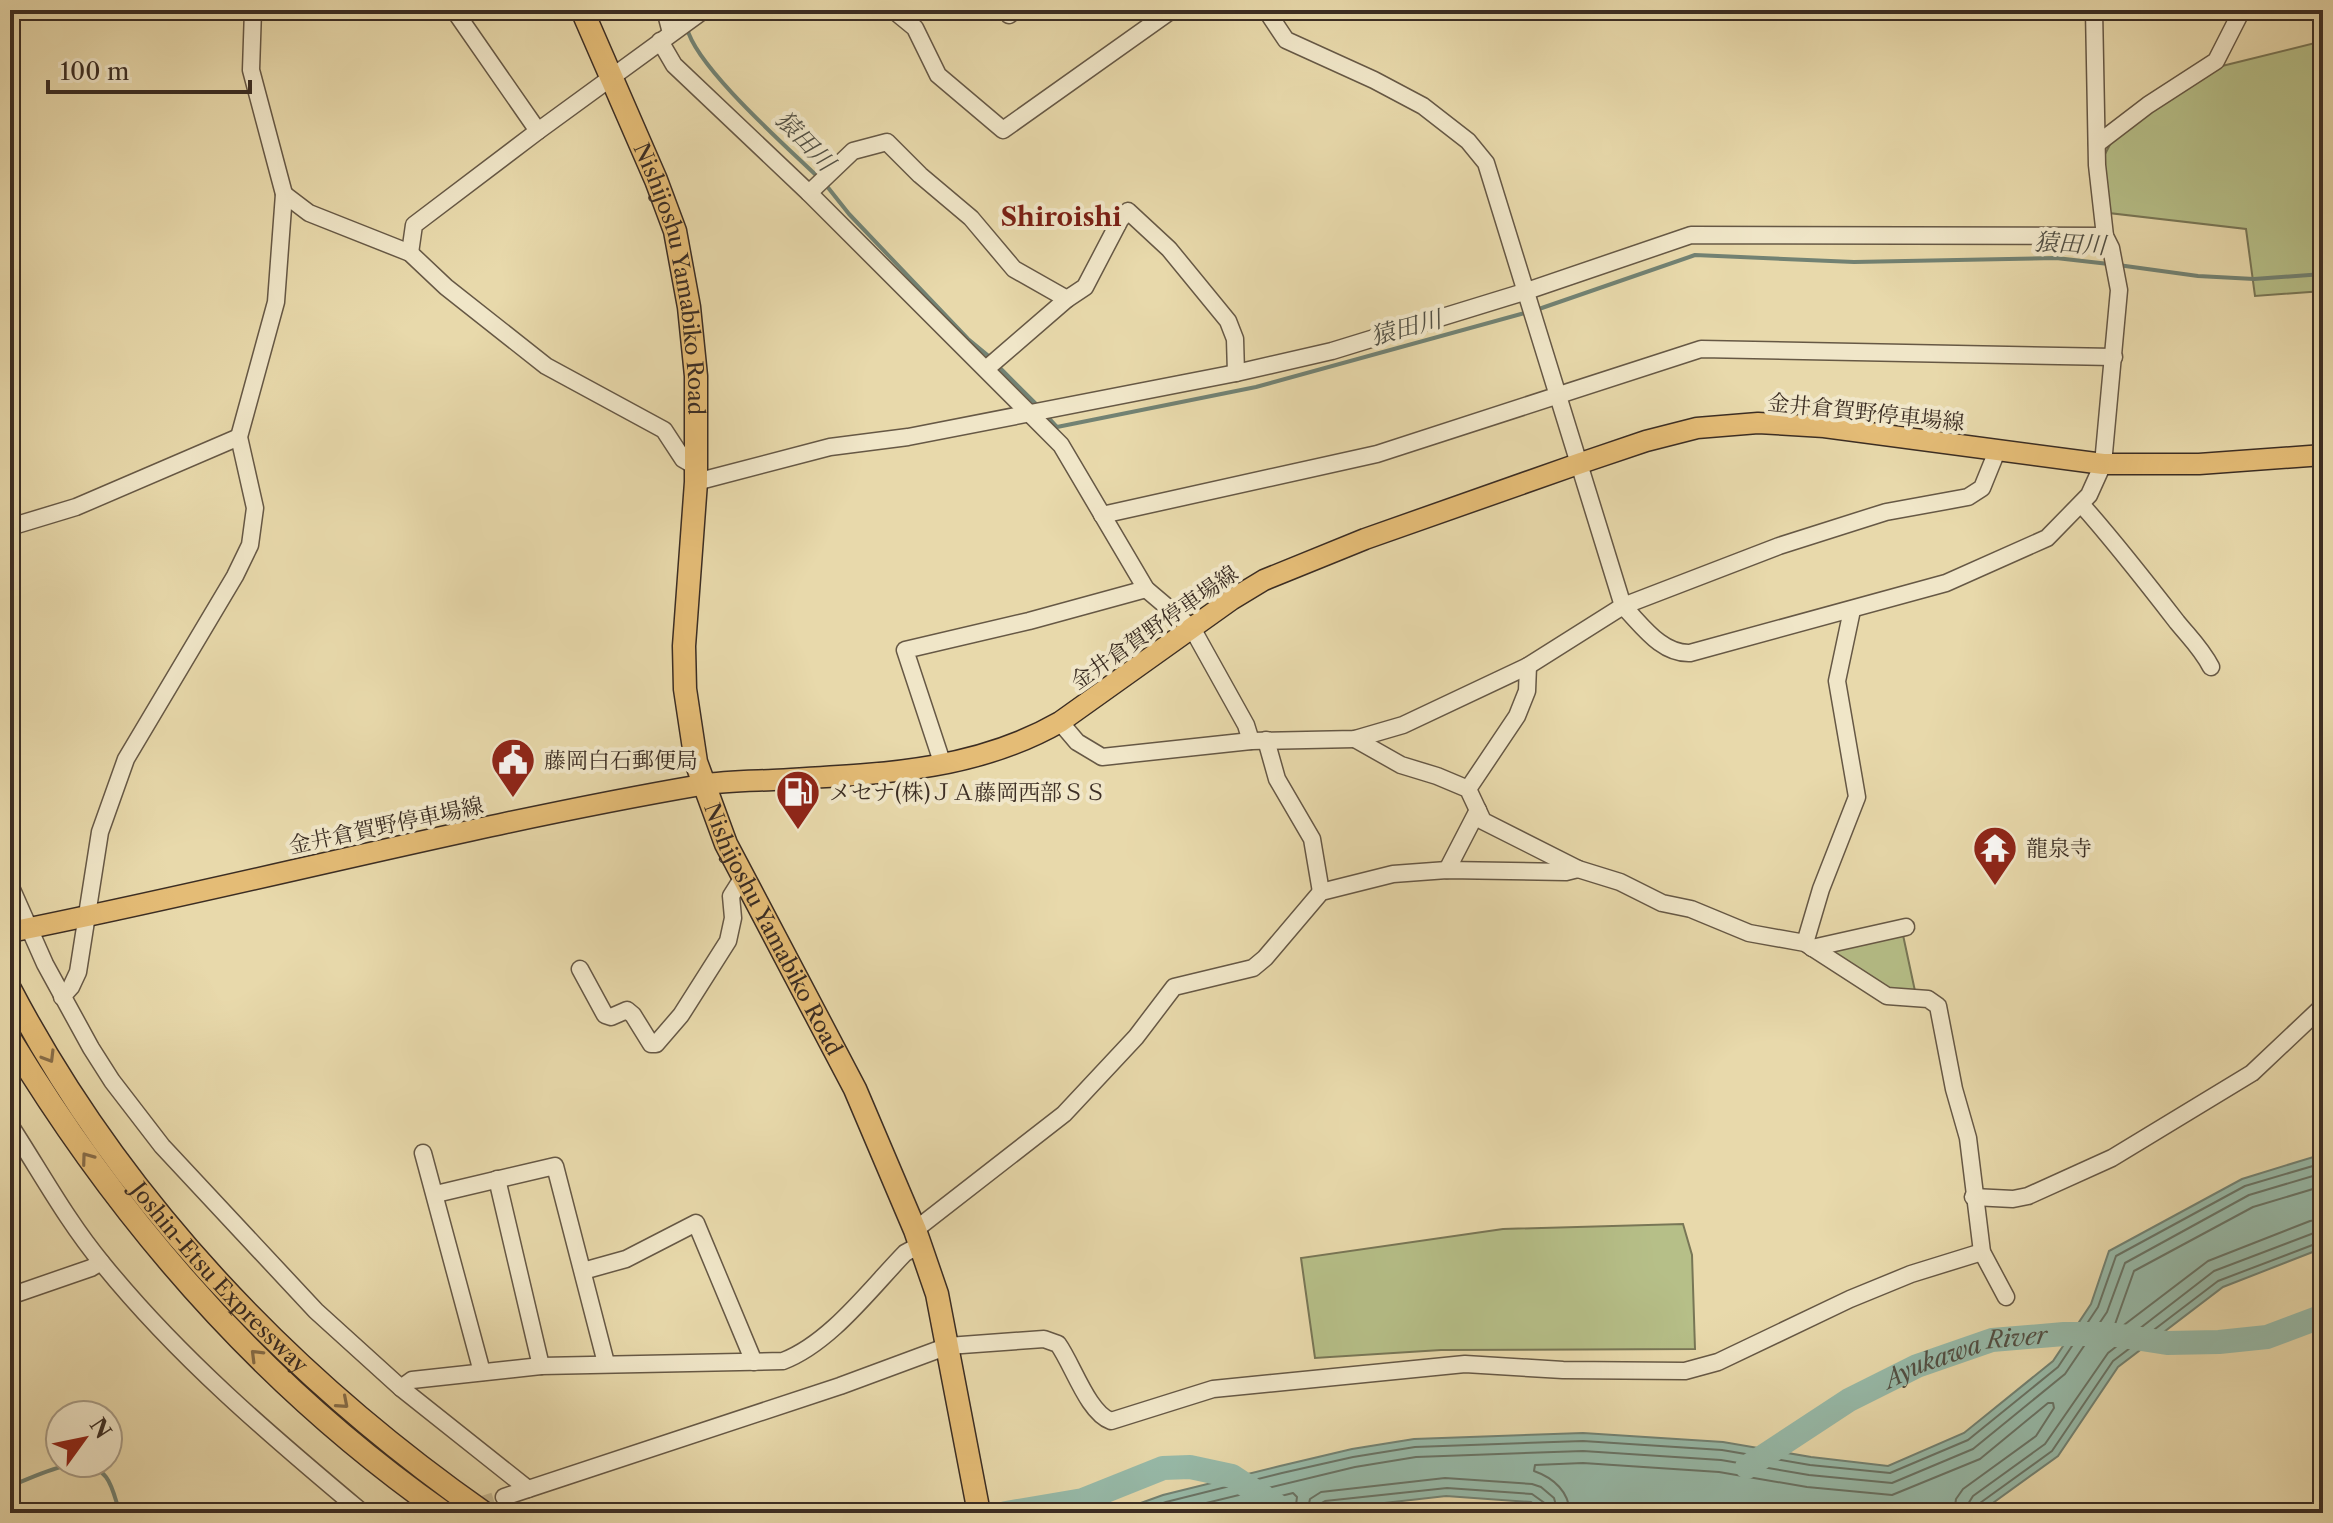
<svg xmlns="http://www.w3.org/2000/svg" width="2333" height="1523" viewBox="0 0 2333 1523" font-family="'Libre Caslon Text','Noto Serif JP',serif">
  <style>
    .green { fill: #b6bf88; stroke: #787656; stroke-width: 2 }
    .water { fill: #97baa9; stroke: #728273; stroke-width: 2 }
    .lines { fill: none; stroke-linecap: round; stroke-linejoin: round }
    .shore { stroke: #697466; stroke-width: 2 }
    .stream { stroke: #728273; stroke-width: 4 }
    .river { stroke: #97baa9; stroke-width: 24 }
    .minor-tunnel { stroke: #c5b790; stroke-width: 16; stroke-dasharray: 16 8; stroke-linecap: butt }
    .minor-casing { stroke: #665845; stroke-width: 19 }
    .major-casing { stroke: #3b2d23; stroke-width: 23 }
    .highway-casing { stroke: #3b2d23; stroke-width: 25 }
    .minor { stroke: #f0e6c8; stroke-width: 16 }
    .major { stroke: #e4bc76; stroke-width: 20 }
    .highway { stroke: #e4bc76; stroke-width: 22 }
    .oneway { stroke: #876d48 }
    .labels { text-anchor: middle; stroke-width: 8; stroke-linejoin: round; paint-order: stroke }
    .street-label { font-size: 22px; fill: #3b2d23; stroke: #f0e6c8 }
    .poi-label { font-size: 22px; fill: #3b2d23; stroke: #f0e6c8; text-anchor: start }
    .water-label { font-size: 24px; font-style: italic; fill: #525044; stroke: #f0e6c8 }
    .quarter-label { font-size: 26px; font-weight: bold; fill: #7a1f14; stroke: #f0e6c8 }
  </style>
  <rect width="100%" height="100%" fill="#e8d9ab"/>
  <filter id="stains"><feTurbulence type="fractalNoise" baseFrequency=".0025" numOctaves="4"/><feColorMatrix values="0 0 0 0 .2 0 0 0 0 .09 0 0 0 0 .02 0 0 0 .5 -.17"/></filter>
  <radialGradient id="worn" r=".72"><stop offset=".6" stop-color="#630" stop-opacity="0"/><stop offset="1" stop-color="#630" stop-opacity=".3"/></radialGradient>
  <!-- green -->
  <g class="green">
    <polygon points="2323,41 2323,291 2255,296 2246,229 2109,213 2104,156 2114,137 2218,67"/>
    <polygon points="1903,935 1915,991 1886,990 1827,950"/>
    <polygon points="1683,1224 1692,1255 1695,1349 1441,1350 1315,1358 1301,1258 1503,1229"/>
  </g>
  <!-- water -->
  <polygon class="water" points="2323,1154 2323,1248 2223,1287 2118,1367 2058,1456 1979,1513 1544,1513 1531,1502 1446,1496 1296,1513 1113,1513 1163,1495 1280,1466 1352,1449 1414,1439 1583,1433 1723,1442 1811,1457 1888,1466 1964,1433 2053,1361 2091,1304 2109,1251 2242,1179"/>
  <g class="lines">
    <!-- shore -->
    <g class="shore">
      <polyline points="2323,1186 2253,1207 2134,1271 2114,1327 2120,1328 2208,1261 2310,1221 2323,1219"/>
      <polyline points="1136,1513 1166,1502 1282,1473 1353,1457 1415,1447 1583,1441 1722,1450 1810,1465 1890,1473 1968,1440 2058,1367 2098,1307 2116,1256 2245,1186 2323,1163"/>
      <polyline points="1165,1513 1355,1467 1416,1457 1583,1451 1721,1460 1809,1475 1892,1483 1973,1449 2065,1374 2107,1312 2125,1263 2249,1195 2323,1173"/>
      <polyline points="1214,1513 1293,1493 1297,1497 1295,1513"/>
      <polyline points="1307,1513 1310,1499 1321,1492 1445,1478 1532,1484 1541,1487 1554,1498 1558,1513"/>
      <polyline points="1317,1513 1318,1505 1325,1501 1447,1488 1532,1494 1546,1504 1548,1513"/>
      <path d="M1570 1513C1569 1492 1554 1478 1534 1471L1535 1465 1583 1463 1719 1472 1807 1487 1892 1495 1980 1459 2048 1403H2053L2054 1408 2036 1436 1963 1489 1956 1499 1954 1513"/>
      <polyline points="1966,1513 1968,1504 1973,1496 2045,1444 2108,1353 2214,1271 2314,1233 2323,1231"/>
      <polyline points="1976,1513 1980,1503 2052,1451 2113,1361 2218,1281 2323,1241"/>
    </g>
    <!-- stream -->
    <g class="stream">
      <path d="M687 28C696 67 787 147 820 179"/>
      <polyline points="826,185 849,214 968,339 991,358"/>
      <polyline points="2118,265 2198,276 2254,279 2323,274"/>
      <polyline points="1536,310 1695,255 1854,262 2056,258 2109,264"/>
      <polyline points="997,365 1038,406"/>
      <polyline points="1047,416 1057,427 1256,387 1528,312"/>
      <path d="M10 1486C37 1477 84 1448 106 1477 113 1486 116 1502 120 1513"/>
    </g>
    <!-- river -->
    <g class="river">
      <path id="s1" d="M1747 1467 1849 1400 1917 1366 1992 1340 2064 1334H2109L2167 1343 2219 1342 2267 1337 2323 1316"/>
      <polyline points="1006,1513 1083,1500 1163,1468 1190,1467 1232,1476 1288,1513"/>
    </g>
    <!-- minor-tunnel -->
    <polyline class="minor-tunnel" points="456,1513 504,1497"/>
    <!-- minor casing -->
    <g class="minor-casing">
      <g id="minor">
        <polyline points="454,10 538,131"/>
        <polyline points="665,10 671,33"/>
        <polyline points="893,10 915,28 938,75 1003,130 1172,10"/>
        <polyline points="1007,10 1009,15 1016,10"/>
        <path d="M1266 10 1286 40 1374 80 1423 106 1468 141 1486 163 1623 606C1642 625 1661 654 1690 653L1946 583 2047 538 2089 495 2103 464 2119 290 2111 248 2105 236 2097 165 2094 10"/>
        <polyline points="660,41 674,65 809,193 1061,445 1146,589 1192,628 1246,725 1251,741"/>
        <polyline points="2097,144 2148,105 2216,61 2242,10"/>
        <polyline points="809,193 853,151 887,142 920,175 971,218 1014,269 1067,299"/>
        <polyline points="284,194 309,213 410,253 446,287 546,366 664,430 683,459 695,466"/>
        <polyline points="410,253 414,225 538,131 704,10"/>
        <polyline points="986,369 1067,299 1085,287 1120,220 1128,211 1169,249 1228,321 1235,339 1236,373"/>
        <polyline points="696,482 830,447 908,437 1236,373 1332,351 1524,292 1691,235 2105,236"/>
        <path d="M2081 504C2115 542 2146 582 2177 622 2190 638 2201 648 2211 667"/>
        <polyline points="1102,515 1377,454 1701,349 2114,357"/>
        <polyline points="10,527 76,507 239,437"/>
        <polyline points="1060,722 1077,742 1102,757 1251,741 1355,739 1403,725 1528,666 1623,606 1779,546 1886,512 1968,497 1982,488 1997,451"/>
        <polyline points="1355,739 1401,765 1437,776 1468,789 1483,821 1578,869 1620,882 1662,903 1691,909 1749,933 1805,943 1887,996 1928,999 1938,1006 1954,1089 1968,1138 1982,1252 2006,1297"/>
        <polyline points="1266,740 1277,779 1312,839 1321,892"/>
        <polyline points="943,765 905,650 1029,621 1146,589"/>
        <polyline points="1468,789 1517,716 1527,691 1528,666"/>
        <polyline points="1447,870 1478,810"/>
        <polyline points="10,885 45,964 91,1048 112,1081 162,1146 316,1311 401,1388 528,1489"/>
        <polyline points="1805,943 1821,889 1857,797 1837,681 1852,610"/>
        <polyline points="1812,948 1906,927"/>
        <polyline points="580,969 605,1015 611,1017 627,1010 633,1015 651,1044 656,1044 681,1015 728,941 733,918 731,896 743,877"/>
        <polyline points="62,997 71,987 78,972 100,832 126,759 235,576 250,545 255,508 239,437 276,302 284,194 251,70 253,10"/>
        <path d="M10 1125C40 1171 67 1221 102 1263 178 1357 271 1436 363 1513"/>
        <polyline points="423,1153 482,1372"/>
        <polyline points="497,1179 541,1366"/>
        <polyline points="436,1194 555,1166 606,1363"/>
        <polyline points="1973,1197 2013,1199 2028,1196 2112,1158 2252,1073 2323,1006"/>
        <polyline points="915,1230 1064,1114 1136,1037 1174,987 1253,968 1265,958 1321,892 1393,874 1447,870 1566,872 1578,869"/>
        <polyline points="583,1271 626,1259 696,1223 754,1362"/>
        <polyline points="10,1296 91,1268 101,1262"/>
        <path d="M401 1388 412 1380 541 1366 783 1361C830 1343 870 1289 905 1253L920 1245"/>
        <path d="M504 1497 840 1386 948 1346 1044 1339 1058 1344C1073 1365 1088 1413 1111 1421L1213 1389 1465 1364 1563 1370 1685 1371 1718 1362 1850 1299 1911 1274 1982 1252"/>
      </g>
    </g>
    <!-- major casing -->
    <g class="major-casing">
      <path id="major" d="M10 932C241 886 469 825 701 785 724 781 749 781 773 780 872 774 971 773 1060 722L1231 600 1264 580 1365 539 1578 464 1646 441 1697 428 1758 423 1824 427 2103 464H2199L2323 455"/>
    </g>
    <!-- highway casing -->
    <g class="highway-casing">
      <g id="highway">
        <path id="s2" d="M582 10 656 180 675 231 689 307 696 376V482L684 646 685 689 696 762 726 844 855 1089 915 1230 937 1294 979 1513"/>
        <path id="s3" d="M10 989C121 1201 290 1377 484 1513"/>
        <path d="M10 1039C122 1224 266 1388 444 1513"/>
      </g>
    </g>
    <!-- minor -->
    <use href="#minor" class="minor"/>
    <!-- major -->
    <use href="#major" class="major"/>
    <!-- highway -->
    <use href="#highway" class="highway"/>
  </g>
  <!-- one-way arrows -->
  <defs><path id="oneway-chevron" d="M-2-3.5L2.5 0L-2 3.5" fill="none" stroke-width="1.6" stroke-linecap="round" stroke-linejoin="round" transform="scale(2)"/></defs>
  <g class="oneway">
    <use href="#oneway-chevron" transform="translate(49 1057) rotate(59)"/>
    <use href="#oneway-chevron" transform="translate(87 1158) rotate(-126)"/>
    <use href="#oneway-chevron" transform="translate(256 1355) rotate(-135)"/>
    <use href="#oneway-chevron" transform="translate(343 1403) rotate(41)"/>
  </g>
  <!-- icons -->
  <defs>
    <g id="civic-pin" transform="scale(2.3)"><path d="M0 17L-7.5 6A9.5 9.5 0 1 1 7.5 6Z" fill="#8f2418" stroke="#f0e6c8"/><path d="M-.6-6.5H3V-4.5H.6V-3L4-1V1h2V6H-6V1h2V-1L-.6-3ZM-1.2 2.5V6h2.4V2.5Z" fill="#fff"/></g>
    <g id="fuel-pin" transform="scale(2.3)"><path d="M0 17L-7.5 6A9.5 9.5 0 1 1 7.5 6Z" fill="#8f2418" stroke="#f0e6c8"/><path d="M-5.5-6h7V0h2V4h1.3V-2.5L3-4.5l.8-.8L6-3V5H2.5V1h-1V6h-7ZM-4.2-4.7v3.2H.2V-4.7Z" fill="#fff"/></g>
    <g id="temple-pin" transform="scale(2.3)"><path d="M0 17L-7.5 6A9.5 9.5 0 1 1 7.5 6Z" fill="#8f2418" stroke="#f0e6c8"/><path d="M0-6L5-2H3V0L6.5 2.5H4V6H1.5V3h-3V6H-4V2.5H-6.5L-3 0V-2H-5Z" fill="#fff"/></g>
  </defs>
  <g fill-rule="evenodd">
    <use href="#civic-pin" x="513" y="760"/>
    <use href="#fuel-pin" x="798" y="792"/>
    <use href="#temple-pin" x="1995" y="848"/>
  </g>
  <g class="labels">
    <!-- street labels -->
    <g class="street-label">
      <text dy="8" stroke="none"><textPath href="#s2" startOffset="286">Nishijoshu Yamabiko Road</textPath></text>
      <text transform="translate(1866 412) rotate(6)" y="8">金井倉賀野停車場線</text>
      <text transform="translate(1154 627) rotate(-35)" y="8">金井倉賀野停車場線</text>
      <text transform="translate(386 825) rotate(-12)" y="8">金井倉賀野停車場線</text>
      <text dy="8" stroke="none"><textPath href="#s2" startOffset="958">Nishijoshu Yamabiko Road</textPath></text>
      <text dy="8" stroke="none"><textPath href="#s3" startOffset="358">Joshin-Etsu Expressway</textPath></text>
    </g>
    <!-- poi labels -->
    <g class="poi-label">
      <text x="544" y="768">藤岡白石郵便局</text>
      <text x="829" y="800">メセナ(株)ＪＡ藤岡西部ＳＳ</text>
      <text x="2026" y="856">龍泉寺</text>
    </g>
    <!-- water labels -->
    <g class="water-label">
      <text transform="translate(805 141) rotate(46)" y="8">猿田川</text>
      <text transform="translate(2070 244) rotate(3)" y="8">猿田川</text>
      <text transform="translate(1406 328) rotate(-15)" y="8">猿田川</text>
      <text dy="8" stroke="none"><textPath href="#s1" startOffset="248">Ayukawa River</textPath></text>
    </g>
    <!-- quarter labels -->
    <g class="quarter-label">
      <text x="1061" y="226">Shiroishi</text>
    </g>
  </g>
  <!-- margin -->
  <rect width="2333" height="1523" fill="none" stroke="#e8d9ab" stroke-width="40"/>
  <rect x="12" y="12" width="2309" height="1499" fill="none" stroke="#3b2d23" stroke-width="4"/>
  <rect x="20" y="20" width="2293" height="1483" fill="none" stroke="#3b2d23" stroke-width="2"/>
  <!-- north arrow -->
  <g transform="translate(84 1439) rotate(57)"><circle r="38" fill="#f0e6c8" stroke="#a89c86" stroke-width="2"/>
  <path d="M0-6L14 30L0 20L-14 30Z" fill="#8f2418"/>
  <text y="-12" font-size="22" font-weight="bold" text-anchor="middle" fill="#3b2d23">N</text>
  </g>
  <!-- scale -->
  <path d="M48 80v12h202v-12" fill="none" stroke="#3b2d23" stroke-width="4"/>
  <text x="60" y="80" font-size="24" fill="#3b2d23" stroke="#f0e6c8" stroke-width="6" paint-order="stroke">100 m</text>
  <rect width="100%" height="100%" filter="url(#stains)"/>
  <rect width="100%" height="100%" fill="url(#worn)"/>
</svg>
